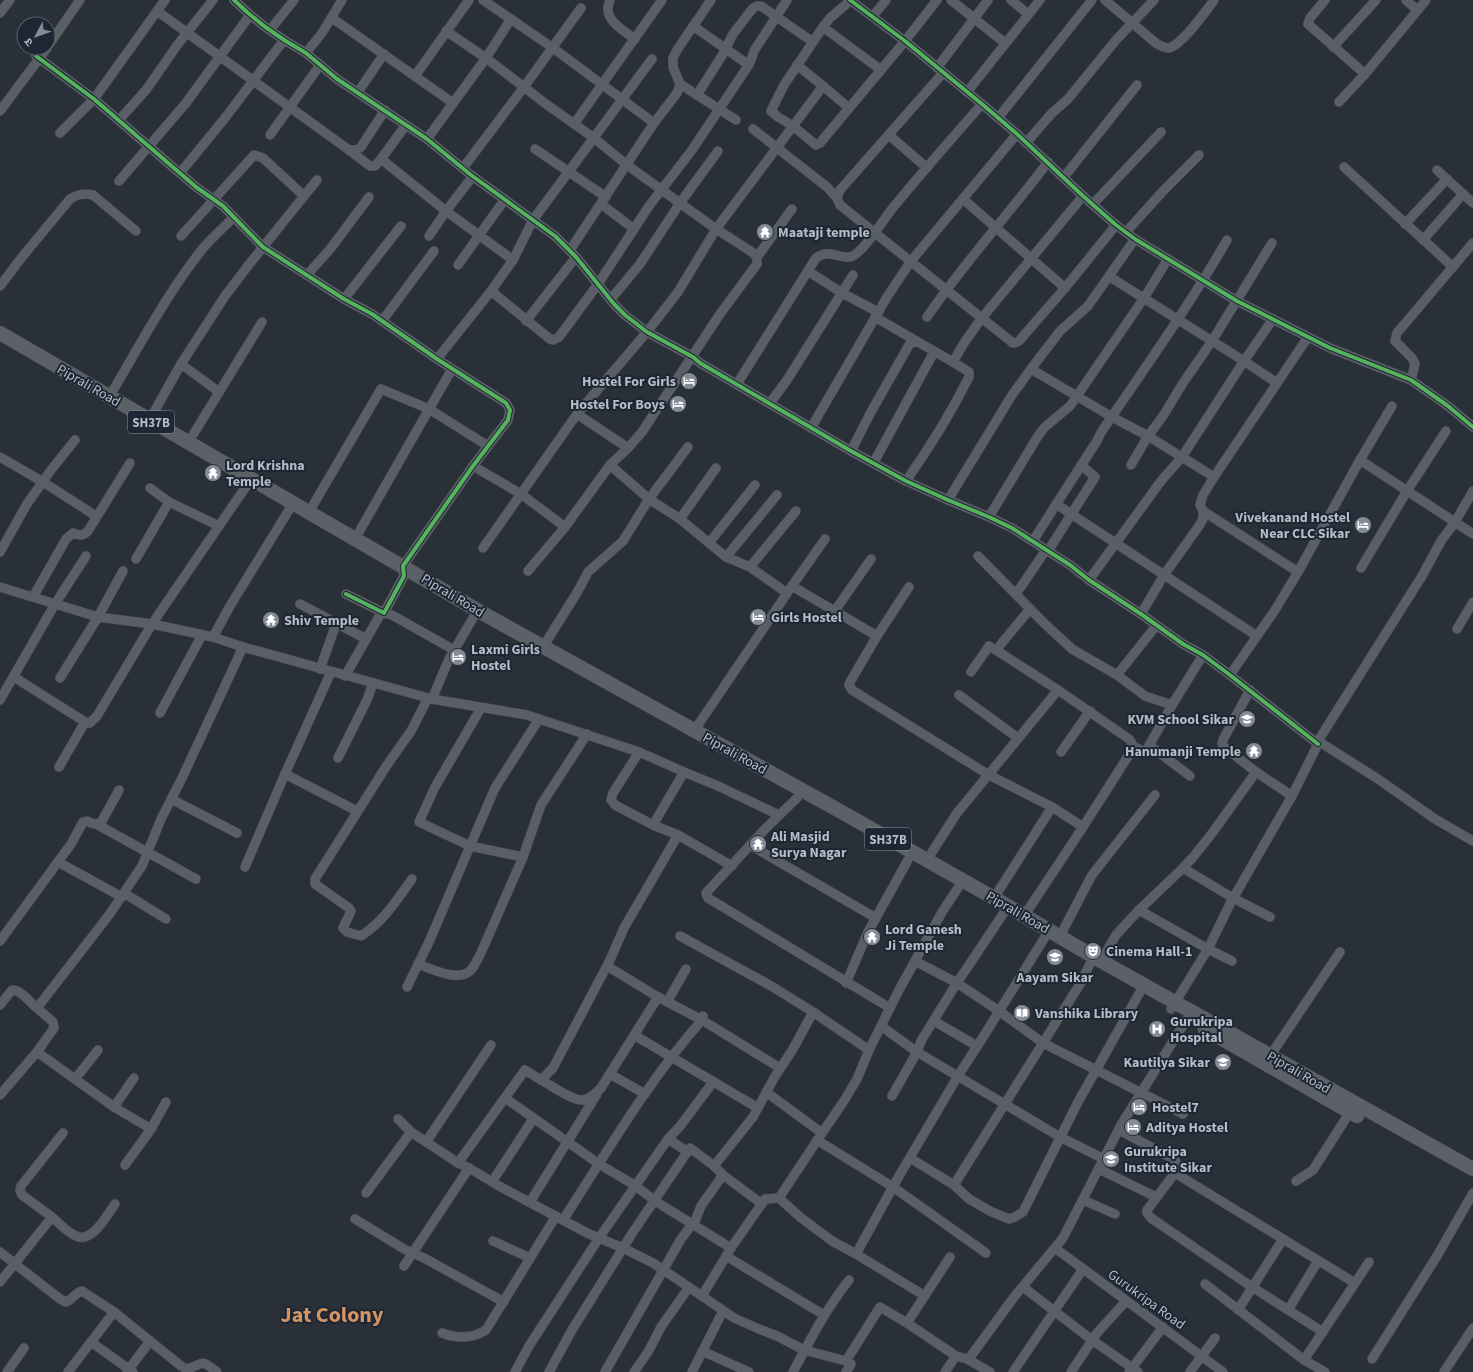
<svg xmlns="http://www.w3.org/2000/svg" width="1473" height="1372" viewBox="0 0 1473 1372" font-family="'Source Sans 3','Noto Sans Devanagari',sans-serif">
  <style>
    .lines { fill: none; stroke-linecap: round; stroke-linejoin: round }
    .street-casing { stroke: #484c53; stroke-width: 10 }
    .primary-casing { stroke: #484c55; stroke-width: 15 }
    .street { stroke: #5a5e66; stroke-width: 9 }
    .primary { stroke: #5c6168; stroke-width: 14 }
    .cycleway-casing { stroke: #1d2633; stroke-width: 6 }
    .cycleway { stroke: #56b35d; stroke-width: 4 }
    .labels { text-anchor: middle; stroke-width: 4; stroke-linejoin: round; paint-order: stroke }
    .shield { fill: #1d2633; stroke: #878f9c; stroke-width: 1 }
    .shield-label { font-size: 13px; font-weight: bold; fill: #b4bcc9 }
    .poi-label { font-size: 14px; font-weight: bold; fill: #b4bcc9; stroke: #1d2633; text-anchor: start }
    .street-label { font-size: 14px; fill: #b4bcc9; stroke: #1d2633 }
    .town-label { font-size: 22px; font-weight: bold; fill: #d59563; stroke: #1d2633 }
  </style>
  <rect width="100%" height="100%" fill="#2a3038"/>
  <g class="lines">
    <!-- street casing -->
    <g class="street-casing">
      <g id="street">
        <polyline points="234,0 248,13 264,26 284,40 306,53 337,79 427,139 471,175 555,236 576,257 614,304 625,315 647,332 693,357 700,363 851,451 906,481 948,500 989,517 1012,528 1070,565 1089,580 1141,614 1183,644 1203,655 1230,675 1318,744"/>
        <polyline points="483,0 553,48 654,123"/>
        <path d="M610 0C601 18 622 30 635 39"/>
        <polyline points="850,0 905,41 982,104 1017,134 1083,196 1116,225 1135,239 1237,301 1330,348 1411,380 1448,406 1473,427"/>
        <polyline points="851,0 830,18 823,27 784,85 771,111 778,117 793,126 816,145 820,143 905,41 937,0"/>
        <polyline points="951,0 1005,43"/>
        <polyline points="1011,0 1028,14"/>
        <path d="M1105 0 1157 44C1161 46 1165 48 1169 48 1183 44 1205 12 1214 0"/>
        <polyline points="1325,0 1310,18 1308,24 1365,74"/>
        <polyline points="1406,0 1417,10"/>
        <polyline points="157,11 349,150 357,150 361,147 385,110"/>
        <polyline points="0,13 10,0"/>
        <polyline points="873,16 886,0"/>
        <polyline points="332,18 453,103"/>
        <polyline points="693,26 749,65"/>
        <polyline points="823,27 881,70"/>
        <polyline points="270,30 294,0"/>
        <polyline points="446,31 486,58 546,104 594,138 627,165 716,229 752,252 757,257"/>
        <polyline points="48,46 80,0"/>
        <polyline points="1333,47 1376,0"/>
        <polyline points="306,53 322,33 342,0"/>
        <polyline points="36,56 94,99 196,187 223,206 263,247 344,299 372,314 437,359 506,403 510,410 508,420 473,466 403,566 404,576 384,613 346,594"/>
        <polyline points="937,68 988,0"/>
        <polyline points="415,76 469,0"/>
        <polyline points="680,84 736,120"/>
        <polyline points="823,86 849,108"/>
        <polyline points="358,92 384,54"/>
        <polyline points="967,92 1040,0"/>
        <polyline points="697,95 723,54 733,34 753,8 757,6 761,6 813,42"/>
        <polyline points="1339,102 1365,74 1426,0"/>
        <polyline points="0,111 47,48"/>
        <polyline points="998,118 1092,0"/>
        <polyline points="119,120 146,90 178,44 213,0"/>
        <polyline points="574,124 662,0"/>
        <polyline points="753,129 827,187 837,198 840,205 1013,343 1015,343 1019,341 1065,288 1116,225"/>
        <polyline points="60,133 94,99 165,0"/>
        <polyline points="270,135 320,65"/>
        <polyline points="889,135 927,168"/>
        <polyline points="427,139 486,58 511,19"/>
        <polyline points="1026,143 1052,113 1068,99 1116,40 1154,0"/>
        <polyline points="535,149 606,197"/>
        <polyline points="349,150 370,166 375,166 381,159 446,211 513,260"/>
        <polyline points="381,159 406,125"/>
        <polyline points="1344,167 1453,267"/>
        <polyline points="463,168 524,87 581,8"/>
        <polyline points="1437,170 1473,203"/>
        <polyline points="180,173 225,118 284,40"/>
        <polyline points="1064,177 1137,85"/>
        <polyline points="119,181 186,103 250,15"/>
        <polyline points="837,198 840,190 943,73"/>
        <polyline points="963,199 1065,288"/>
        <polyline points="601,204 634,229"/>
        <polyline points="1093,204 1161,132"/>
        <polyline points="1405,224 1447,179"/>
        <polyline points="1126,232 1164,190 1199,155"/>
        <polyline points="181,236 254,155 263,158 304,196"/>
        <polyline points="429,236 446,211 473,176"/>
        <polyline points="1423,240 1463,194"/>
        <polyline points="570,250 654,123 677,93 680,84 673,67 673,58 677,50 711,0"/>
        <polyline points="458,265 505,199"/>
        <polyline points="808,271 842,293 878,312"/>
        <polyline points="307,275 331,248 369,197"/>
        <polyline points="1110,277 1244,361 1277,383"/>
        <path d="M0 286 22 257 70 199C78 194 84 193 93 195L136 231"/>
        <polyline points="491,291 550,339 553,340 559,337 598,284 649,206 692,150 746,69 751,60 754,51 787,0"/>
        <polyline points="344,299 401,226"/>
        <polyline points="611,299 640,264 680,203 718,151"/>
        <polyline points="875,317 918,342"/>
        <path d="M927 317C964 263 1008 215 1048 162"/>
        <polyline points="382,321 434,251"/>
        <polyline points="526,321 576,257"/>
        <polyline points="437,359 491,291 513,260 533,220 652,59"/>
        <polyline points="181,364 219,392"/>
        <polyline points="1031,369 1112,417 1148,436 1214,477"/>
        <polyline points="1411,380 1415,364 1412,358 1395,341 1397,333 1473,243"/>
        <path d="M737 384 816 258C831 246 844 264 856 254 873 240 882 220 896 204 924 170 953 137 982 104"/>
        <path d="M109 397C139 347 167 293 204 247 213 237 224 227 234 217"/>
        <polyline points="770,403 787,380 853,275"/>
        <polyline points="577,414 628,448"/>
        <polyline points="149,421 181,364 225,296 247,267 317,180"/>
        <polyline points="811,428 887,297 911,261 1017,134"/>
        <polyline points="188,443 262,322"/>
        <polyline points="851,451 871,412 909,345 913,342 918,342 953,362"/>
        <polyline points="0,457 43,482 96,516"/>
        <polyline points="1360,460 1473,534"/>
        <polyline points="874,462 934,352"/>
        <polyline points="610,465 649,499 680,519 709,543"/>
        <polyline points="1131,465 1148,436 1163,416 1183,383 1212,341 1272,243"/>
        <polyline points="473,466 521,494 565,527"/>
        <path d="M906 481C930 447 951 413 969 377V372L953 362 964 343 981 319 1083 196"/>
        <polyline points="755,485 709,543 726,557 750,567 787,593"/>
        <polyline points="150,488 169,502"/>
        <polyline points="948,500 1012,395 1031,369 1060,331 1088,306 1135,239"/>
        <polyline points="1056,504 1257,636"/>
        <polyline points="1203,511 1298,572"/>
        <polyline points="309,512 381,389 429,409 488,446"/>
        <polyline points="989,517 1038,436 1045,427 1070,406 1144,298 1168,259"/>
        <polyline points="680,519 716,468"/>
        <polyline points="355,539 452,369"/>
        <path d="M1033 541C1053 509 1073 478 1093 447 1097 442 1099 436 1102 431 1145 368 1189 306 1227 240"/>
        <polyline points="483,548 577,414 647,332 678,292 716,229 823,86 797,65"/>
        <polyline points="1048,551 1095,477 1081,465"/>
        <polyline points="0,552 27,504 51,470 75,440"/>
        <polyline points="978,556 1045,624 1072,649 1117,675 1145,696 1172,705"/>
        <polyline points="726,557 777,495"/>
        <polyline points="136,559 169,502 219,526"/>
        <polyline points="750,567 796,511"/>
        <polyline points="1361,568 1407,491 1446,431"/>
        <polyline points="528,571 565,527 610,465 628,448 642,432 720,314 757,264 757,257 792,209"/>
        <polyline points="1089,580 1161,481 1182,457 1244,361 1273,319"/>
        <polyline points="792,586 877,636"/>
        <polyline points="0,587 98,617 152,624 213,637 243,647 432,699 527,715 639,752 684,772"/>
        <polyline points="909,587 877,636 850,682 849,685 852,690 989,775 1052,807 1083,827"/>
        <polyline points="1016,594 1046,550"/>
        <path d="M33 597 66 539 73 533C80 536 83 536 88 531L130 463"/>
        <polyline points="300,604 366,639"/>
        <polyline points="834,612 871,559"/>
        <polyline points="1141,614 1164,575 1199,526 1203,519 1203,511 1200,505 1203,495 1214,477 1308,337"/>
        <polyline points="1457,629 1473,602"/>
        <polyline points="213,637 230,606 289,510"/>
        <polyline points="543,647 578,591 588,572 623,541 649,499 688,447"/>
        <polyline points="320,669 336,624"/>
        <polyline points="971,672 989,646 999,652"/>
        <polyline points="1117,675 1156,626"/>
        <polyline points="1230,675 1275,610 1298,572 1360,460 1392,406"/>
        <polyline points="345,676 380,615 384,613 392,615 454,650"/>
        <polyline points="14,677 85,722 90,723 97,716 152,624 247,485"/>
        <polyline points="60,678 98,617 123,571"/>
        <polyline points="1250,690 1224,738 1222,743 1223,746 1256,772 1292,796"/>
        <polyline points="959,695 1018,738"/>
        <polyline points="432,699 449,659 473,618"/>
        <polyline points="0,700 55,604 86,556"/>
        <polyline points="481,708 435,787 419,822 470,846 523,857"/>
        <polyline points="160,713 202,635"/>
        <polyline points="694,731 792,586 825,539"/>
        <polyline points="1318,741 1378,779 1435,819 1473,841"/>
        <polyline points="1149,745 1190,776"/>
        <polyline points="1133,746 1144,752 1146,751 1172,705 1203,655"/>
        <polyline points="639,752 613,793 611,800 615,805 653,825"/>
        <polyline points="1061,752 1090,711"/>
        <polyline points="338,758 367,700 373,683"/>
        <polyline points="59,767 85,722"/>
        <polyline points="285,774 331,672"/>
        <polyline points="797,798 766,828 706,893 708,898 890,1008"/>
        <polyline points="171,799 237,833"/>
        <polyline points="98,825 196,879"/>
        <polyline points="678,835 624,928 610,960 553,1068 541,1080 525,1070 458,1163 469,1168 499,1186 589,1234 623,1248 653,1263 702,1296"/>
        <polyline points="750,845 876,918"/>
        <polyline points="927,860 957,813 1058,690"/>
        <polyline points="58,862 122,897"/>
        <polyline points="732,866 678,835 653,825 684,772 718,786 779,815"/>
        <polyline points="245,867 285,774 357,811"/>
        <polyline points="1183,868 1233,898 1270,917"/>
        <path d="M412 879C396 901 384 921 361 936L347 932 343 928 351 911 349 908 315 884V879L387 765 411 731 428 698"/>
        <polyline points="124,893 166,919"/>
        <polyline points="994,898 1052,807"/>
        <polyline points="1139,910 1208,949 1232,961"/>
        <path d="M1024 916 1083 827 1132 750C1133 746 1133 743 1129 739L1058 690 999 652 998 649 1001 644 1030 609"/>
        <polyline points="680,936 773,987 813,1012 869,1050"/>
        <polyline points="1060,936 1092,875 1155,795"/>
        <path d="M0 941 71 844 83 822 87 821C93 824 96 826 102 821L119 790"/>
        <polyline points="915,961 957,983 999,1011 1043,1043 1183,1114"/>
        <polyline points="1101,961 1116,935 1139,910 1183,868 1194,856 1213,832 1256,772"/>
        <path d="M418 964C432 969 457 982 470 971 474 967 477 960 480 955L523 857 541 805 587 734"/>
        <polyline points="607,966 658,997"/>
        <polyline points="846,983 868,932 908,860"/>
        <polyline points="407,987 429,942 495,788 539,719"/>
        <polyline points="667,1002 686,969"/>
        <path d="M0 1005 12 990C22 990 29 1002 37 1008L109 915 142 866 161 819 182 778 243 647"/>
        <polyline points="37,1008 53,1022 54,1028 37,1052"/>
        <polyline points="1171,1009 1208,949 1231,902 1292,796 1318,744 1318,741 1422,576 1441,541 1455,522 1473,491"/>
        <polyline points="934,1021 977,1046"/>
        <polyline points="881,1026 917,1052 1060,1137 1104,1159"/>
        <polyline points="634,1035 758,1108"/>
        <polyline points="1270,1056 1340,952"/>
        <polyline points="610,1074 645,1094"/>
        <polyline points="75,1079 98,1050"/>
        <path d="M541 1080C551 1085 572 1101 583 1100 590 1099 596 1093 601 1088L658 997 702 1020 780 1068"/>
        <polyline points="766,1092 822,1133"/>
        <polyline points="0,1095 37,1052 114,1107 151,1129"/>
        <polyline points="892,1096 917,1052 921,1041 953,989 1003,914"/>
        <polyline points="505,1098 599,1164 636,1186 655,1201 731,1248"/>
        <polyline points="114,1107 134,1078"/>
        <polyline points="398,1119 411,1132 458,1163"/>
        <polyline points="1119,1130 1168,1156 1175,1160 1177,1165 1175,1173 1147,1210 1147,1213 1151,1218 1252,1287 1323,1332"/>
        <polyline points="668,1139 681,1125 713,1082"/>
        <polyline points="817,1140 893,1187 986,1253"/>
        <polyline points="426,1142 491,1045"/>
        <polyline points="910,1158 954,1185 969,1199 990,1211 1009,1219 1015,1217 1023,1212 1078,1102 1140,992"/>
        <polyline points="125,1165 151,1129 166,1102"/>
        <polyline points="714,1166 753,1117 774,1078 793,1049 813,1012"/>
        <polyline points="1099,1169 1156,1197"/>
        <polyline points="1175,1173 1355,1283"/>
        <polyline points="1296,1181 1313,1170 1350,1112"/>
        <polyline points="492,1182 533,1119"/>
        <polyline points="954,1185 1080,984 1090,964"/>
        <polyline points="366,1193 411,1132"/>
        <polyline points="779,1198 822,1133 844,1101 857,1079 869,1050 899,990 942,912 958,888"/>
        <polyline points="1083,1200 1115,1214"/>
        <polyline points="530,1202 597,1094"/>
        <polyline points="52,1217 22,1195 20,1190 21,1186 63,1133"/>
        <polyline points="355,1219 404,1249 424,1258 504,1302"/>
        <path d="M563 1220C607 1152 648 1081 702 1020L703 1016"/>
        <polyline points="493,1241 530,1258"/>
        <polyline points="1055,1248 1223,1372"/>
        <path d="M0 1252 60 1299 66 1302C72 1300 76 1292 82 1291L114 1312 181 1366 186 1369C205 1365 198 1357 217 1372"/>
        <polyline points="856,1254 899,1176 958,1076 985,1034 1045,937"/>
        <polyline points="726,1256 824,1315"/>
        <polyline points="404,1266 469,1168"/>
        <path d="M0 1282 52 1217C59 1223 66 1231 74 1235 91 1246 107 1215 115 1204"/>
        <polyline points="1205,1284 1304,1360"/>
        <polyline points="1023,1287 1092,1340 1138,1372"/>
        <polyline points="925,1296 856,1254 832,1241 800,1217 779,1198 765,1199 731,1248 702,1296 734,1318 759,1329 777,1336 804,1350 846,1361 880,1307 907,1323 950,1257"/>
        <polyline points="1238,1310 1283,1239"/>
        <polyline points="1288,1310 1318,1261"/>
        <polyline points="907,1323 956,1356 967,1359 971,1356 1014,1297 1063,1238 1121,1125 1187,1019"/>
        <path d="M442 1333C458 1339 472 1339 486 1330L556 1216"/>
        <polyline points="91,1342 133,1372"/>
        <polyline points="702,1351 749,1372"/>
        <polyline points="967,1359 990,1372"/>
        <polyline points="1372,1359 1437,1256 1473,1193"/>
        <polyline points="846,1361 851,1364 846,1372"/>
        <polyline points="7,1372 24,1348"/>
        <polyline points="68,1372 114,1312"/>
        <polyline points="127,1372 150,1341"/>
        <polyline points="515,1372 529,1346 599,1238 668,1139 688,1152"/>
        <polyline points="549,1372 572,1330 633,1232 690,1148 713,1165 723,1175 762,1204"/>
        <polyline points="605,1372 681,1239 696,1219 701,1206 723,1175"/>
        <polyline points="634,1372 648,1352 661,1327 689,1287"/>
        <polyline points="692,1372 723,1311"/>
        <path d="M793 1372C810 1340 826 1309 849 1280"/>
        <polyline points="945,1372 956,1356"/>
        <polyline points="1013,1372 1083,1269"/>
        <polyline points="1071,1372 1097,1333 1126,1301"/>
        <polyline points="1129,1372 1163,1327"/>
        <polyline points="1190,1372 1215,1338"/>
        <polyline points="1325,1372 1304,1360 1369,1262"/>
        <polyline points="1444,1372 1473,1328"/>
      </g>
    </g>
    <!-- primary casing -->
    <g class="primary-casing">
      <g id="primary">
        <polyline points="0,333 484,614 838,810 994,898 1101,961 1473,1169"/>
        <polyline points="1205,1029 1357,1116"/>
      </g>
    </g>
    <!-- street -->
    <use href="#street" class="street"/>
    <!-- primary -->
    <use href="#primary" class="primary"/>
    <!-- cycleway casing -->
    <g class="cycleway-casing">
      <g id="cycleway">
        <polyline points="234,0 248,13 264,26 284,40 306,53 337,79 427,139 471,175 555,236 576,257 614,304 625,315 647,332 693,357 700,363 851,451 906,481 948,500 989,517 1012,528 1070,565 1089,580 1141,614 1183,644 1203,655 1230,675 1318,744"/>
        <polyline points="850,0 905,41 982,104 1017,134 1083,196 1116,225 1135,239 1237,301 1330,348 1411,380 1448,406 1473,427"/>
        <polyline points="36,56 94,99 196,187 223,206 263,247 344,299 372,314 437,359 506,403 510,410 508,420 473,466 403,566 404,576 384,613 346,594"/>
      </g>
    </g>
    <!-- cycleway -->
    <use href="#cycleway" class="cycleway"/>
  </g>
  <!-- icons -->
  <defs>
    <g id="temple-disc" transform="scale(0.9)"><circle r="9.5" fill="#848b96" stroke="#1d2633"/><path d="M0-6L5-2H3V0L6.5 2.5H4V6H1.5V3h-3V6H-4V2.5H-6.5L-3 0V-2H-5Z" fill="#fff"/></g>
    <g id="hotel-disc" transform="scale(0.9)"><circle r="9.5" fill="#848b96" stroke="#1d2633"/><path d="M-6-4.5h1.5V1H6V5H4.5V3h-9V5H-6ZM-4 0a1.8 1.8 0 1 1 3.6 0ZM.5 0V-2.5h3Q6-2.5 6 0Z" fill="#fff"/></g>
    <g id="school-disc" transform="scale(0.9)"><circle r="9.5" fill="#848b96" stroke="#1d2633"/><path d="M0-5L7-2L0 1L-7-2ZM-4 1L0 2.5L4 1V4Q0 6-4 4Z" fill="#fff"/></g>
    <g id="theatre-disc" transform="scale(0.9)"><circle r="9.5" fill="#848b96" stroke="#1d2633"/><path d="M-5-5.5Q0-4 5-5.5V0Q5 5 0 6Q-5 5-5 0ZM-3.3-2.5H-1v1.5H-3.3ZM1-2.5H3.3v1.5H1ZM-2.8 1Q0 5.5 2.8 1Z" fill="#fff"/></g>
    <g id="library-disc" transform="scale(0.9)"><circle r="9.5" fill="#848b96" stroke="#1d2633"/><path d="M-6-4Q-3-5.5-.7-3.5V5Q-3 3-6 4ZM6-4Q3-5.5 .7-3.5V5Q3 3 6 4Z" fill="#fff"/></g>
    <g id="hospital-disc" transform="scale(0.9)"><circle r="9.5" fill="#848b96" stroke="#1d2633"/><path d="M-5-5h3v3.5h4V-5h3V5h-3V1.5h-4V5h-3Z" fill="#fff"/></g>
  </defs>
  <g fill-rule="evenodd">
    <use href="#temple-disc" x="765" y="232"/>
    <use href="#hotel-disc" x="689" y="381"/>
    <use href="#hotel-disc" x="678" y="404"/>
    <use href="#temple-disc" x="213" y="473"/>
    <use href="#hotel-disc" x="1363" y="525"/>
    <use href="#hotel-disc" x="758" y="617"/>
    <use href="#temple-disc" x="271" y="620"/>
    <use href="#hotel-disc" x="458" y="657"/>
    <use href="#school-disc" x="1247" y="719"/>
    <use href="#temple-disc" x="1254" y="751"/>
    <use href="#temple-disc" x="758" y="844"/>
    <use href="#temple-disc" x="872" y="937"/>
    <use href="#theatre-disc" x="1093" y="951"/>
    <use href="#school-disc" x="1055" y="957"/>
    <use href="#library-disc" x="1022" y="1013"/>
    <use href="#hospital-disc" x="1157" y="1029"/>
    <use href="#school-disc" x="1223" y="1062"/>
    <use href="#hotel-disc" x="1139" y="1107"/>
    <use href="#hotel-disc" x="1133" y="1127"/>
    <use href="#school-disc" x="1111" y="1159"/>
  </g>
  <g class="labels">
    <!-- shield labels -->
    <g class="shield">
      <rect x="128" y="411" width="46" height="22" rx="3"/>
      <rect x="865" y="828" width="46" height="22" rx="3"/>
    </g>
    <g class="shield-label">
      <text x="151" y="427">SH37B</text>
      <text x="888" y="844">SH37B</text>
    </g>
    <!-- poi labels -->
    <g class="poi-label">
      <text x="778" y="237">Maataji temple</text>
      <text x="676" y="386" text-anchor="end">Hostel For Girls</text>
      <text x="665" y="409" text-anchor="end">Hostel For Boys</text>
      <text x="226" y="470">Lord Krishna<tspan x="226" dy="16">Temple</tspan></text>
      <text x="1350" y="522" text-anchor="end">Vivekanand Hostel<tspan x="1350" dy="16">Near CLC Sikar</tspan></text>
      <text x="771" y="622">Girls Hostel</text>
      <text x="284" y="625">Shiv Temple</text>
      <text x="471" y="654">Laxmi Girls<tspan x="471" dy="16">Hostel</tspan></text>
      <text x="1234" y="724" text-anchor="end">KVM School Sikar</text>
      <text x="1241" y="756" text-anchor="end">Hanumanji Temple</text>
      <text x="771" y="841">Ali Masjid<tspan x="771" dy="16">Surya Nagar</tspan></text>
      <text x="885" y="934">Lord Ganesh<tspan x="885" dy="16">Ji Temple</tspan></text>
      <text x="1106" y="956">Cinema Hall-1</text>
      <text x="1055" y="982" text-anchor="middle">Aayam Sikar</text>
      <text x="1035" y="1018">Vanshika Library</text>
      <text x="1170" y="1026">Gurukripa<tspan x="1170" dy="16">Hospital</tspan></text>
      <text x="1210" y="1067" text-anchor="end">Kautilya Sikar</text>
      <text x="1152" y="1112">Hostel7</text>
      <text x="1146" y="1132">Aditya Hostel</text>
      <text x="1124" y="1156">Gurukripa<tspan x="1124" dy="16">Institute Sikar</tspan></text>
    </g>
    <!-- street labels -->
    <g class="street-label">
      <text transform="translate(89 385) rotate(30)" y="5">Piprali Road</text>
      <text transform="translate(453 595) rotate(31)" y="5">Piprali Road</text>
      <text transform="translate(735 753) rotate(29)" y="5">Piprali Road</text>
      <text transform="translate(1018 912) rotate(30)" y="5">Piprali Road</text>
      <text transform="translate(1299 1072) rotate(30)" y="5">Piprali Road</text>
      <text transform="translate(1147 1299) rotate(36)" y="5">Gurukripa Road</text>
    </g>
    <!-- town labels -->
    <g class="town-label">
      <text x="332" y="1322">Jat Colony</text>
    </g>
  </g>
  <!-- north arrow -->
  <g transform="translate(36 36) rotate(229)"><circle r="19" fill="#1d2633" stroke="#59626f"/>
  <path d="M0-3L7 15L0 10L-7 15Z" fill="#848b96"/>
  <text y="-6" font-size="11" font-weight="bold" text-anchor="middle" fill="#b4bcc9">उ</text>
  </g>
</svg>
